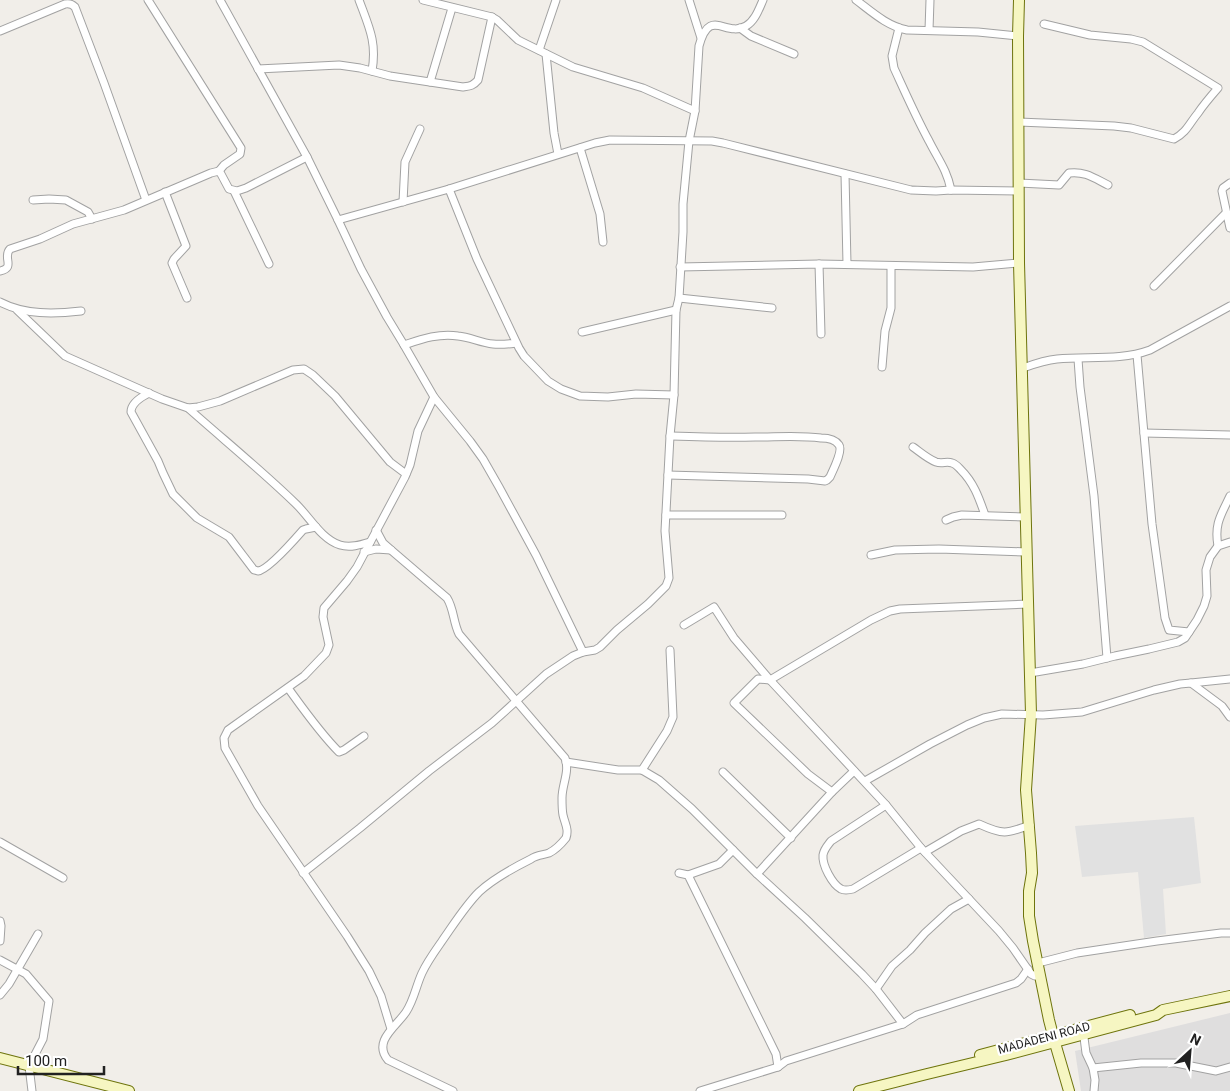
<svg xmlns="http://www.w3.org/2000/svg" width="1230" height="1091" viewBox="0 0 1230 1091" font-family="Roboto,sans-serif">
  <style>
    .residential { fill: #dfdede }
    .parking { fill: #e1e1e1 }
    .lines { fill: none; stroke-linecap: round; stroke-linejoin: round }
    .street-casing { stroke: #a2a2a2; stroke-width: 9 }
    .secondary-casing { stroke: #6e740c; stroke-width: 12 }
    .street { stroke: #fff; stroke-width: 7 }
    .secondary { stroke: #f6f6c2; stroke-width: 10 }
    .labels { text-anchor: middle; stroke-width: 4.5; stroke-linejoin: round; paint-order: stroke }
    .street-label { font-size: 12px; fill: #212121; stroke: #fff }
  </style>
  <rect width="100%" height="100%" fill="#f1eee9"/>
  <!-- residential -->
  <polygon class="residential" points="1230,1013 1230,1091 1081,1091 1075,1051"/>
  <!-- parking -->
  <polygon class="parking" points="1194,817 1201,883 1163,889 1166,934 1144,938 1138,872 1082,877 1075,826"/>
  <g class="lines">
    <!-- street casing -->
    <g class="street-casing">
      <g id="street">
        <polyline points="148,0 241,148 240,154 224,165 219,171"/>
        <polyline points="220,0 307,157 338,220 449,189 595,143 610,140 712,141 723,143 911,190 936,191 951,190 1019,191"/>
        <path d="M359 0C369 27 377 42 372 71"/>
        <polyline points="423,0 492,17 497,20 518,40 573,67 643,88 695,111"/>
        <polyline points="689,0 701,38"/>
        <path d="M856 0C872 12 887 26 907 30L978 32 1018 36"/>
        <polyline points="740,28 751,36 794,54"/>
        <path d="M899 28 892 56 894 68C905 92 916 117 929 141 938 159 947 170 951 190"/>
        <polyline points="929,30 930,0"/>
        <path d="M0 31 65 4C69 3 72 4 75 7L104 83 146 200"/>
        <polyline points="539,50 556,0"/>
        <polyline points="546,54 554,133 558,154"/>
        <path d="M258 69 339 65 360 68 390 76 463 87C470 86 473 86 478 80L492 17"/>
        <polyline points="430,82 452,8"/>
        <path d="M1019 122 1114 126 1131 128 1174 139C1187 132 1189 124 1198 113 1204 104 1211 96 1218 88L1143 42 1131 39 1090 35 1044 24"/>
        <polyline points="580,148 600,214 603,242"/>
        <polyline points="845,174 847,264"/>
        <path d="M1019 183 1059 185 1069 173C1085 171 1094 178 1108 185"/>
        <polyline points="1230,183 1223,188 1222,191 1230,228"/>
        <polyline points="449,189 477,259 519,348 524,356 548,381 561,389 580,396 608,397 636,394 674,395"/>
        <polyline points="234,191 269,264"/>
        <polyline points="165,192 186,246 174,259 172,263 187,298"/>
        <polyline points="33,200 49,199 66,200 88,212 92,219"/>
        <polyline points="403,202 405,162 420,129"/>
        <polyline points="338,220 361,269 387,317 404,345 434,397 470,441 483,459 499,487 536,555 583,652"/>
        <polyline points="819,264 821,334"/>
        <polyline points="680,267 819,264 973,267 1019,263"/>
        <path d="M0 271C16 268 2 257 10 249L40 239 73 224 124 210 211 173 219 171 221 174 229 189 237 191 246 188 307 157"/>
        <polyline points="1154,286 1226,213"/>
        <polyline points="679,298 772,308"/>
        <path d="M0 302C25 315 54 314 81 311"/>
        <polyline points="17,310 65,356 162,399 188,408 198,407 220,401 293,370 304,369 313,375 335,396 390,462 406,474"/>
        <polyline points="582,332 676,310"/>
        <path d="M404 345C422 339 439 333 458 336 470 337 481 343 493 344 501 345 508 344 516 343"/>
        <polyline points="1137,355 1152,524 1165,618 1169,630 1189,632"/>
        <polyline points="1078,359 1080,387 1094,496 1107,658"/>
        <polyline points="882,367 885,331 891,308 891,266"/>
        <path d="M1023 368C1034 364 1045 360 1057 359 1088 356 1120 361 1150 350L1230 306"/>
        <path d="M149 393C141 397 131 403 131 412L158 461 163 473 173 494 197 518 229 537 254 570C256 570 257 571 258 571 268 570 296 538 303 530L306 529 316 527"/>
        <path d="M188 408C224 440 261 470 295 503 309 516 321 539 340 545 350 548 360 545 370 542"/>
        <polyline points="1144,433 1230,435"/>
        <path d="M913 447C920 452 928 459 936 462 942 464 947 461 952 463 956 464 958 467 961 470 974 483 979 498 985 515"/>
        <path d="M668 475 808 479 825 481 827 480 830 477C833 470 843 451 839 445 835 439 827 438 821 438 800 435 777 437 755 437 727 438 699 437 670 436"/>
        <polyline points="666,515 782,515"/>
        <polyline points="946,520 953,517 962,515 1026,517"/>
        <path d="M376 530 383 543 391 550 447 598C454 609 453 622 459 634L565 758C570 772 562 784 562 798 562 804 562 810 563 815 565 824 569 829 566 838 562 843 555 850 549 853 543 855 536 855 531 859 513 868 494 878 479 892 465 906 454 924 442 941 435 951 427 962 422 973 416 986 414 1000 406 1012 397 1026 372 1041 388 1060L453 1091"/>
        <path d="M1218 546C1214 524 1221 515 1230 496"/>
        <polyline points="364,552 376,549 391,550"/>
        <polyline points="871,555 895,550 939,549 1027,552"/>
        <polyline points="684,625 714,607 734,638 770,680 886,805 921,848 999,931 1013,948 1031,974 1035,976 1040,976"/>
        <polyline points="1030,673 1083,664 1115,656 1149,649 1178,642 1185,638 1197,620 1204,606 1207,596 1206,570 1210,557 1218,546 1230,542"/>
        <polyline points="1191,683 1230,679"/>
        <path d="M288 688C304 710 320 733 339 752L344 750 364 736"/>
        <polyline points="566,762 618,770 642,770 667,731 673,717 670,650"/>
        <polyline points="642,770 659,780 692,809 757,874 805,918 862,974 876,989 903,1024"/>
        <polyline points="723,772 791,838"/>
        <polyline points="865,781 930,744 967,725 984,718 1002,714 1043,715 1082,712 1154,690 1180,684 1191,683 1222,706 1230,717"/>
        <polyline points="832,792 808,774 734,703 758,679 770,680 871,620 890,611 900,609 1028,604"/>
        <path d="M886 805 831 841C828 845 824 849 823 855 822 865 832 884 841 889 845 891 849 890 853 889L921 848"/>
        <polyline points="0,842 63,878"/>
        <path d="M925 852 961 831 979 824C1003 835 1006 834 1030 825"/>
        <path d="M303 873 360 828 429 771 492 723 546 674 573 656 583 652 595 650 600 647 617 630 648 604 666 586 669 578 665 531 670 436 674 395 676 310 679 298 683 232V204L689 141 695 111 699 46C710 6 725 38 746 26 755 21 759 9 763 0"/>
        <polyline points="679,873 688,875 776,1054 778,1067"/>
        <polyline points="757,874 832,792 854,771"/>
        <polyline points="688,875 719,864 733,850"/>
        <polyline points="0,921 1,926 0,941"/>
        <polyline points="0,960 26,974 49,1001 43,1039 29,1066 32,1091"/>
        <polyline points="1038,963 1077,953 1157,941 1221,933 1230,933"/>
        <polyline points="876,989 892,966 910,950 925,933 951,909 969,899"/>
        <polyline points="0,995 9,984 38,934"/>
        <polyline points="391,1029 381,996 369,971 347,936 258,806 225,748 224,738 228,730 304,676 326,653 329,645 323,617 324,608 347,581 357,567 405,477 410,465 418,431 434,397"/>
        <polyline points="1083,1030 1086,1053 1093,1068 1095,1080 1094,1091"/>
        <polyline points="1093,1068 1141,1063 1176,1063 1216,1071 1230,1067"/>
        <polyline points="700,1091 778,1067 786,1061 903,1024 917,1015 1016,983 1021,979 1028,969"/>
      </g>
    </g>
    <!-- secondary casing -->
    <g class="secondary-casing">
      <g id="secondary">
        <polyline points="1019,0 1018,36 1019,263 1031,714 1026,790 1031,853 1032,873 1029,891 1029,916 1033,941 1049,1020 1055,1043 1069,1091"/>
        <polyline points="980,1055 1130,1015"/>
        <polyline points="0,1058 129,1091"/>
        <polyline points="859,1091 927,1074 1006,1055 1156,1015 1163,1010 1230,996"/>
      </g>
    </g>
    <!-- street -->
    <use href="#street" class="street"/>
    <!-- secondary -->
    <use href="#secondary" class="secondary"/>
  </g>
  <g class="labels">
    <!-- street labels -->
    <g class="street-label">
      <text transform="translate(1044 1038) rotate(-15)" y="4">MADADENI ROAD</text>
    </g>
  </g>
  <!-- north arrow -->
  <g transform="translate(1190 1051) rotate(26)" stroke="#ffffff" stroke-width="4" paint-order="stroke">
  <path d="M0-4L9 19L0 12L-9 19Z" fill="#212121"/>
  <text y="-8" font-size="14" font-weight="bold" text-anchor="middle" fill="#212121">N</text>
  </g>
  <!-- scale -->
  <path d="M18 1066v8h86v-8" fill="none" stroke="#212121" stroke-width="2.5"/>
  <text x="25" y="1066" font-size="15" fill="#212121" stroke="#ffffff" stroke-width="4" paint-order="stroke">100 m</text>
</svg>
